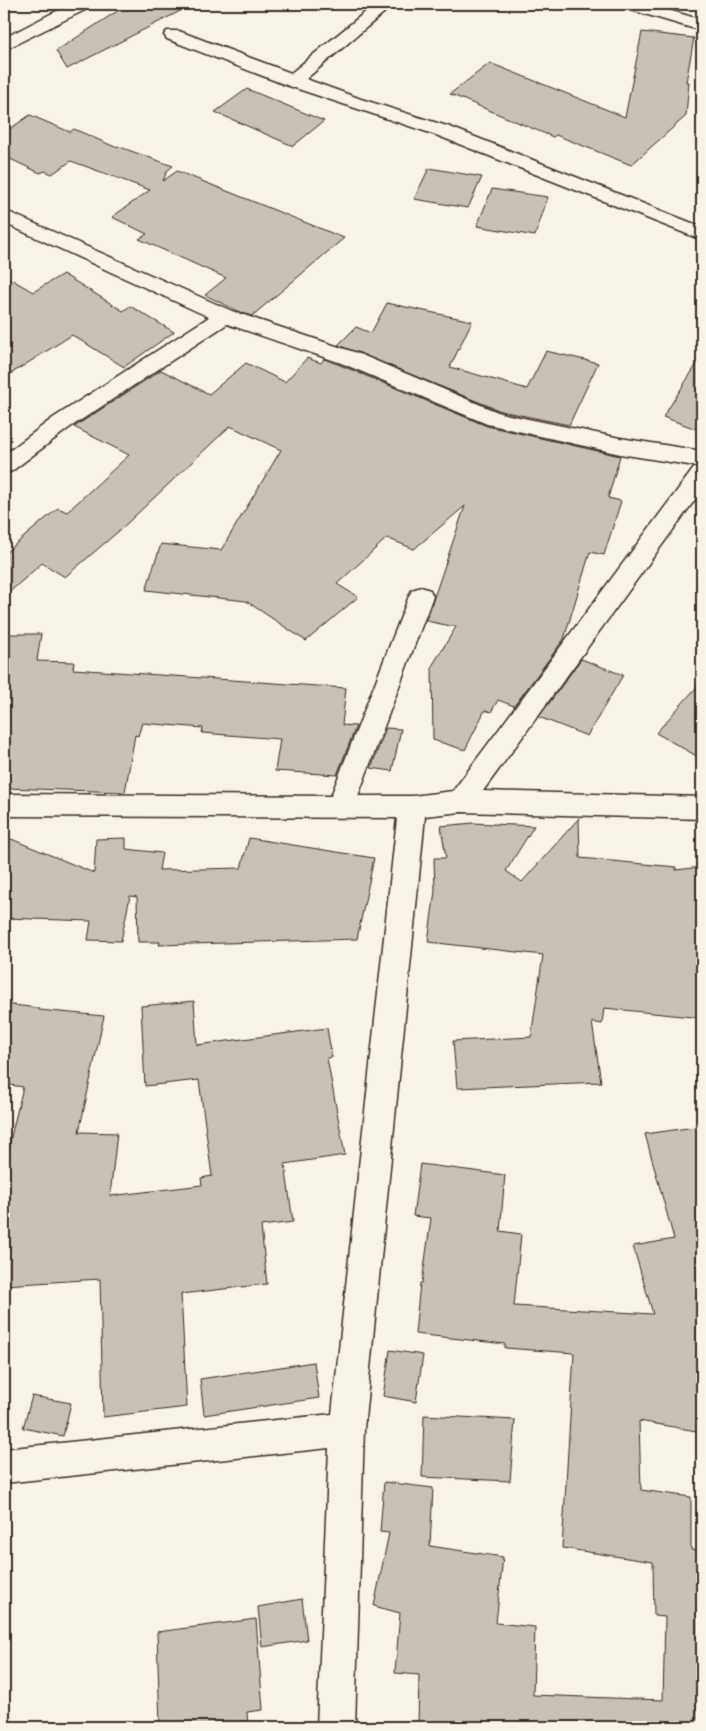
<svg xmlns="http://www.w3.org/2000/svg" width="706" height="1731" viewBox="0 0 706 1731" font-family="Kalam,sans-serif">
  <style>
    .building { fill: #c8c1b6; stroke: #3b2a1e }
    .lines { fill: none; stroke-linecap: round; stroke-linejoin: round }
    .street-casing { stroke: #3b2a1e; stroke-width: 3 }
    .street { fill: #f7f3e8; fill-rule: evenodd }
  </style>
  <rect width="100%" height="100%" fill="#f7f3e8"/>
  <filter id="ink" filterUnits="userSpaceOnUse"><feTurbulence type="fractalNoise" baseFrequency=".02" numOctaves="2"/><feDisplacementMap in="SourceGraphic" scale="10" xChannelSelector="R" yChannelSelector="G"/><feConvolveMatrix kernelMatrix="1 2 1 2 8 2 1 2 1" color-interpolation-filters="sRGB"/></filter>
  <g filter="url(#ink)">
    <!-- building -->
    <g class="building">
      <polygon points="128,4 194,4 67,69 56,51"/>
      <polygon points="642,32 694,38 686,82 689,82 686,116 631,165 556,135 553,137 450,94 490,63 625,117"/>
      <polygon points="247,89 324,121 293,146 215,112"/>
      <polygon points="30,115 70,132 74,129 115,147 117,146 173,166 167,171 163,181 177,171 344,238 252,316 238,311 205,295 226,278 139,239 147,234 112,217 150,190 71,161 52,174 45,171 40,173 4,156 4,133"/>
      <polygon points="429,168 482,177 468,208 414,199"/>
      <polygon points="492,189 548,197 535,236 477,226"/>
      <polygon points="63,274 123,311 130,306 174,332 124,367 72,335 4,378 4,275 33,292"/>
      <polygon points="387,303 472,321 450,367 527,389 546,351 598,363 569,425 501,411 338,345 356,327 371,333"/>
      <polygon points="702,356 702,431 663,417"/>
      <polygon points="307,358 321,363 324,359 340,365 487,426 620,456 608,498 621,501 604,555 590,552 564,639 514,706 498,700 491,712 485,710 465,750 433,740 432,666 456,627 426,621 465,506 414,549 387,538 337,584 358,597 306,641 246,601 146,590 161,544 221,550 281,450 230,426 120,530 65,577 42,563 4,597 4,554 58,508 67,512 129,455 74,427 161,370 209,394 246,363 285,382"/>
      <polygon points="4,634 41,634 37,661 74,662 73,669 346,688 342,725 356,726 337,775 275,771 280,739 202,733 203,728 142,723 138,736 135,735 125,792 4,788"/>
      <polygon points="581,659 623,675 587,736 539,717"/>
      <polygon points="702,681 702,759 656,733"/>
      <polygon points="386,728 401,729 392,771 371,768"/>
      <polygon points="579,818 580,858 676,867 676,870 702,867 702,1018 604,1008 602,1024 592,1022 601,1082 457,1088 453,1041 531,1037 543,955 428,942 435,891 434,858 446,858 441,826 473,823 534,826 506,871 522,882"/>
      <polygon points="4,836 94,873 96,839 126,838 126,849 162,853 159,870 241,868 249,838 374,858 357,939 159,945 160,942 138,942 137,897 130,896 121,941 88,940 91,921 4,918"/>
      <polygon points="194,1001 197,1045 327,1028 332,1057 327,1058 345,1155 285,1164 293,1222 261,1226 267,1284 181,1294 187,1407 103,1417 100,1279 4,1285 4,1166 23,1087 4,1084 4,1004 39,1008 39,1010 104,1016 79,1132 117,1133 110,1196 202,1185 201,1178 212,1176 199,1080 145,1086 141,1006"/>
      <polygon points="702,1126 702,1432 639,1421 641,1490 691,1497 691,1550 702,1551 702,1727 418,1727 419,1675 395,1673 400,1613 374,1606 389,1533 380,1532 384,1482 433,1488 430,1546 503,1557 496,1623 535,1627 533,1695 663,1700 665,1617 654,1616 653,1562 562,1548 574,1353 505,1348 505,1344 415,1334 420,1283 422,1283 431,1218 413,1216 420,1164 505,1175 500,1231 521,1234 514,1306 653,1314 633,1246 674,1239 645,1134"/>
      <polygon points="390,1350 423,1355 416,1402 383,1396"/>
      <polygon points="314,1362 319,1398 204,1415 200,1379"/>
      <polygon points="32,1396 71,1403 63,1436 23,1428"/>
      <polygon points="424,1415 515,1420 510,1481 422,1477"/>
      <polygon points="302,1599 307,1640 262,1647 258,1607"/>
      <polygon points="256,1619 263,1710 247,1712 248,1727 160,1727 157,1632"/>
    </g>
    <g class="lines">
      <!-- street casing -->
      <g class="street-casing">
        <g id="street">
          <polygon points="70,4 92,4 89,8 4,50 4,38"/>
          <polygon points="375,4 394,4 306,79 361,99 450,127 702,227 702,240 436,135 286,85 167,39 164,35 167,31 179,31 291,73"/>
          <polygon points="630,4 648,4 702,20 702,31 631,10 628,6"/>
          <polygon points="4,210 232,311 357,353 500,413 620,438 702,451 702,490 483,791 702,797 702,819 461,812 425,816 364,1429 355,1727 317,1727 329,1448 4,1483 4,1449 332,1414 397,818 4,816 4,794 331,796 409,596 412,590 421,587 430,590 433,596 358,796 412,796 453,791 694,468 701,467 620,454 487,424 341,363 227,324 69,428 12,471 4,474 4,455 53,418 209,317 4,223"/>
        </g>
      </g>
      <!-- street -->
      <use href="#street" class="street"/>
    </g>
  </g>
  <!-- margin -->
  <rect width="706" height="1731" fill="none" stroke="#f7f3e8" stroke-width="20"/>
  <rect x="10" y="10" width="686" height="1711" fill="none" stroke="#3b2a1e" stroke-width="2" filter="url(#ink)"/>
</svg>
